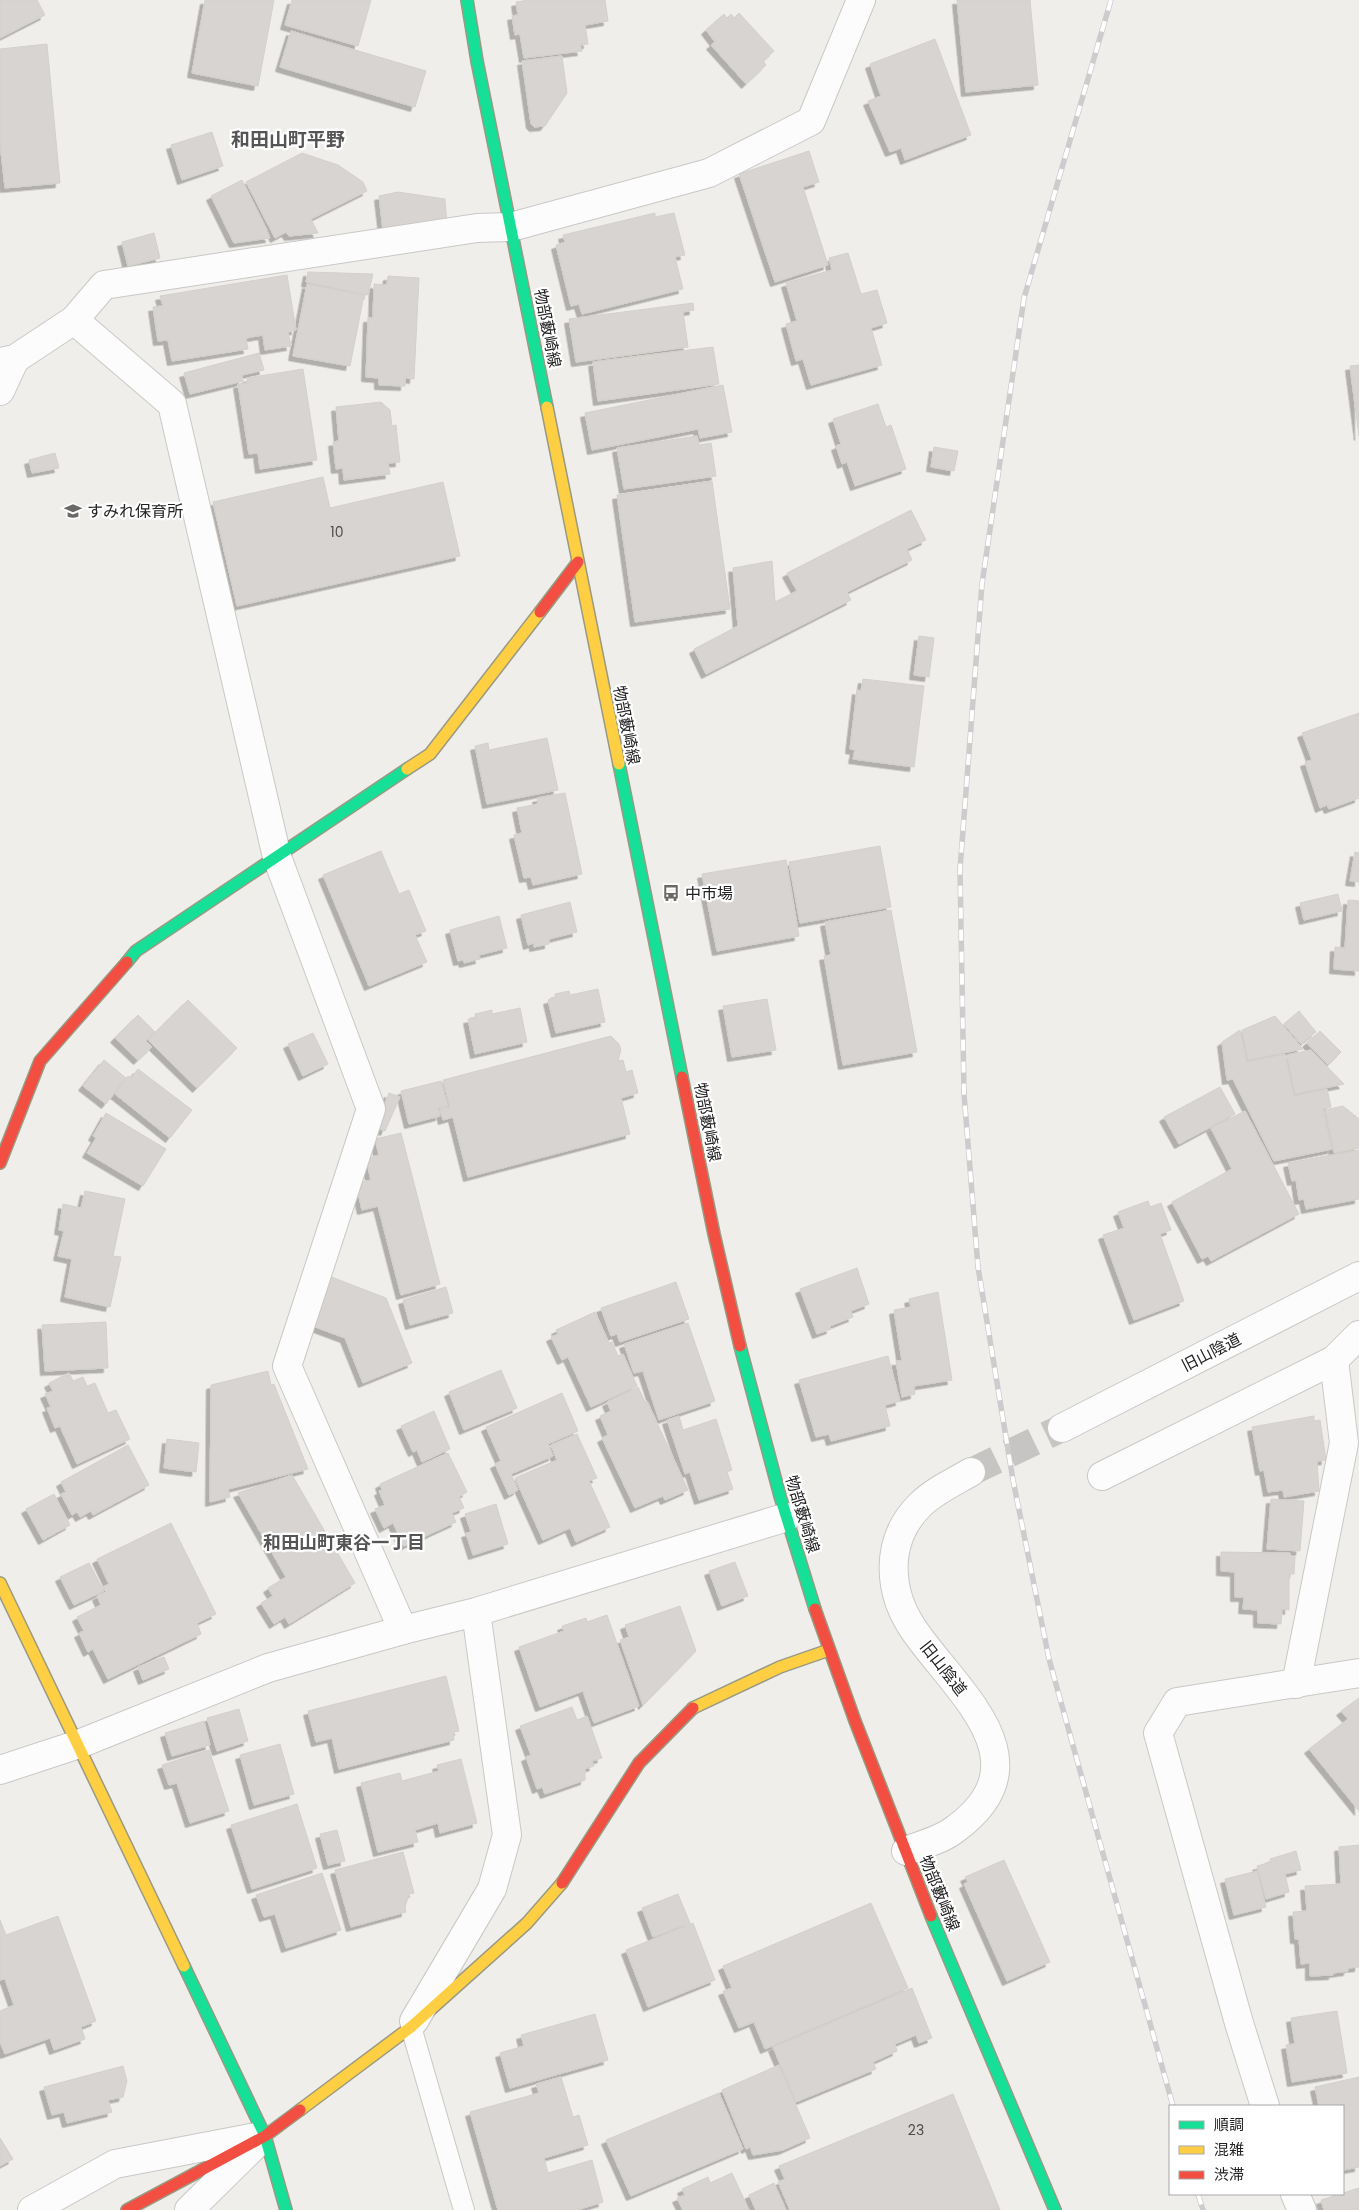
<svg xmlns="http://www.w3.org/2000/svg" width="1359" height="2210" viewBox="0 0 1359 2210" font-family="Poppins,'Noto Sans JP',sans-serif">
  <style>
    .building { fill: #d7d4d2; stroke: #d3d0cc; filter: url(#shadow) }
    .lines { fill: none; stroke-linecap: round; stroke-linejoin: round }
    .street-tunnel { stroke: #c7c5c3; stroke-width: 28; stroke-dasharray: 28 14; stroke-linecap: butt }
    .lane-casing { stroke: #c9c8c7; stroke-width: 22 }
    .street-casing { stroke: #c9c8c7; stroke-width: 30 }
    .fast-casing { stroke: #999a82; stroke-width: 14 }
    .slow-casing { stroke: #999a82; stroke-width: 14 }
    .jam-casing { stroke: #999a82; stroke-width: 14 }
    .lane { stroke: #fdfcfc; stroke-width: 20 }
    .street { stroke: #fdfcfc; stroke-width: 28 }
    .fast { stroke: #16e098; stroke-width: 11 }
    .slow { stroke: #ffcf43; stroke-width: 11 }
    .jam { stroke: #f24e42; stroke-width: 11 }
    .rail-casing { stroke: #ccc; stroke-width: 5.5 }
    .rail { stroke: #fff; stroke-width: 4; stroke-dasharray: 11; stroke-linecap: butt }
    .labels { text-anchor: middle; stroke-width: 4.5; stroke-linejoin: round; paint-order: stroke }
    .number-label { font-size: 14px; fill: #4f4e4e }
    .street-label { font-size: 16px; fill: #222; stroke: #fff }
    .poi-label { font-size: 16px; fill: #222; stroke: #fff; text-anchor: start }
    .neighbourhood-label { font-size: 18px; font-weight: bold; fill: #555; stroke: #fff }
    .quarter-label { font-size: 19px; font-weight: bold; fill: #555; stroke: #fff }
  </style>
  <defs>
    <filter id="shadow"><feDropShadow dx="-4.5" dy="4.5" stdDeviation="0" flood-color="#0004"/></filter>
  </defs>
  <rect width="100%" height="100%" fill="#f0eeeb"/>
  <!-- building -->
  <g class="building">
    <polygon points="0,0 37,0 45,15 0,38"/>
    <polygon points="205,0 274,0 258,86 192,73"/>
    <polygon points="292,0 371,0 358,46 285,25"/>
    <polygon points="529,0 605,0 608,21 585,25 588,44 580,45 582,51 524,58 520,34 515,35 512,16 518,15 516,2"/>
    <polygon points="957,0 1030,0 1038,85 966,92"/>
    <polygon points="739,13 774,51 763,61 766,65 746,84 711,45 715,42 706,30 724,14 727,18 731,14 734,18"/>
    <polygon points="291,31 426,71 415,107 280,67"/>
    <polygon points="935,39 971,135 905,160 901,148 890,152 868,101 881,96 870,64"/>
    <polygon points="47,44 60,183 5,188 0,142 0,49"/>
    <polygon points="562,56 567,93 545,126 534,127 531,124 522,61"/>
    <polygon points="212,132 223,166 182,180 171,145"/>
    <polygon points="809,151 819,182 803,187 828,265 775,282 739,174"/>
    <polygon points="302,153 338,165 363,182 367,191 311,219 318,233 289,236 286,232 275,238 246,182"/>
    <polygon points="242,180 266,228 270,238 234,243 211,196"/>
    <polygon points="398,192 445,199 447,225 383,230 379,196"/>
    <polygon points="655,213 655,217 674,213 685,255 675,257 683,289 582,314 579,304 571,306 556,245 565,242 563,235"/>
    <polygon points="154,233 160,258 128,266 122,242"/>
    <polygon points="848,253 861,294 877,290 887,323 871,328 882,365 811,385 803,359 796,361 786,324 797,321 786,283 832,270 829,258"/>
    <polygon points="308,272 373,274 368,295 306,282"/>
    <polygon points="287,275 296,330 288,332 291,346 265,350 263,335 246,338 248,349 172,361 168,340 158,341 153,307 163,306 160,296"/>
    <polygon points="388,276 419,278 414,379 405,378 405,386 379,385 379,378 366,377 368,318 373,318 374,284 387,285"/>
    <polygon points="307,284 364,295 350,366 293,356"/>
    <polygon points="693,303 694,310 683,312 688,347 576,362 569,319"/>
    <polygon points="713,347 719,384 598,401 593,362"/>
    <polygon points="259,353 264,370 242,375 243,381 190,394 184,373"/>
    <polygon points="1359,365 1359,436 1350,366"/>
    <polygon points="303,369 317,460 260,469 258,453 249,454 238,384 248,383 247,378"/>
    <polygon points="723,385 732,432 700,438 698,429 592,450 585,413"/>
    <polygon points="381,402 390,410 392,426 396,425 400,462 388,463 390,474 344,480 343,468 336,469 333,442 339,441 336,407"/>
    <polygon points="878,404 886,427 891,425 906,469 855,486 847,462 842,464 836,446 841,444 833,419"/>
    <polygon points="697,436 699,445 711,443 716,476 624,489 617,448"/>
    <polygon points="934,447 958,451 954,471 931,467"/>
    <polygon points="55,453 59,468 32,473 29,460"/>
    <polygon points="323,477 330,508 443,482 460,556 237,606 213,502"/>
    <polygon points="712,481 730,609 635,622 617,495"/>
    <polygon points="911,510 926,540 907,549 912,560 847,592 851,600 706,674 694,649 738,626 733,568 772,561 775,602 797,591 787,573"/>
    <polygon points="919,636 934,638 929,677 914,675"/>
    <polygon points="863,679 924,686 914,767 853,759 855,750 850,749 857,690 861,691"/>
    <polygon points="1359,713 1359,798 1329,809 1327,805 1320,808 1305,762 1312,760 1302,733"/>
    <polygon points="547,738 558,790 487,804 475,746 488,743 489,750"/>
    <polygon points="565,793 582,874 533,885 531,877 524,878 514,835 522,833 517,808 538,804 537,798"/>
    <polygon points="880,846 891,907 800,923 789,862"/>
    <polygon points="381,851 399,894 409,890 426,931 415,935 427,962 369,986 323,875"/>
    <polygon points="1355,852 1359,853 1359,882 1350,881"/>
    <polygon points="786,860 799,936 717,951 702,874"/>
    <polygon points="1338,894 1342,911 1304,920 1300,903"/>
    <polygon points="1348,900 1359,901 1359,971 1334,969 1335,947 1345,948"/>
    <polygon points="570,902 577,932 549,939 549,944 534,947 534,943 528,945 521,915"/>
    <polygon points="891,910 917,1052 843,1065 824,956 831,955 825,922"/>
    <polygon points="499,916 507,948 479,955 480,959 464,963 463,960 458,961 450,930"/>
    <polygon points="598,989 605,1022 556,1033 548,1000 555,998 555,994 569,991 570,995"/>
    <polygon points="767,999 776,1050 732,1057 723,1006"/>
    <polygon points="188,1000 237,1048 197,1088 148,1040"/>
    <polygon points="520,1008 527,1042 475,1054 468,1019 476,1018 475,1014 492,1010 492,1014"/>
    <polygon points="1299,1011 1316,1032 1301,1044 1284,1024"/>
    <polygon points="138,1015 155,1032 146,1041 152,1047 138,1060 115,1038"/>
    <polygon points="1275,1016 1303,1049 1248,1060 1242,1030"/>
    <polygon points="1240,1030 1247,1062 1285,1054 1294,1096 1327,1089 1331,1107 1323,1109 1332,1149 1274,1161 1233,1079 1227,1080 1222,1042"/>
    <polygon points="1320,1031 1341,1052 1328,1065 1307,1043"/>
    <polygon points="313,1033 328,1064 303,1076 288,1044"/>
    <polygon points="611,1036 619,1044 621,1050 618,1061 623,1060 626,1072 632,1070 638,1093 621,1098 630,1134 468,1177 453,1117 443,1120 440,1109 450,1107 443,1080"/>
    <polygon points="1311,1050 1344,1084 1295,1094 1287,1055"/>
    <polygon points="104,1060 126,1078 106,1104 83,1086"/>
    <polygon points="138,1069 192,1110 170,1138 115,1094 128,1076 131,1078"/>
    <polygon points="441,1081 448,1106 438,1108 440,1116 409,1124 401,1091"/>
    <polygon points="1220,1087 1235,1114 1179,1144 1164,1117"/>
    <polygon points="389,1093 400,1097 385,1131 375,1127"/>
    <polygon points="1343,1106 1359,1119 1359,1148 1334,1153 1325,1110"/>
    <polygon points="1245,1111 1299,1214 1211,1261 1208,1256 1202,1259 1172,1202 1232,1169 1211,1128"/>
    <polygon points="106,1113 166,1149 143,1186 87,1153 96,1138 93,1136"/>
    <polygon points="401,1133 440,1284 401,1295 378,1206 362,1210 356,1183 371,1180 366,1159 379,1155 375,1139"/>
    <polygon points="1359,1150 1359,1199 1306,1209 1304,1199 1299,1200 1296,1180 1292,1181 1288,1163"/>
    <polygon points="85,1191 125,1199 113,1256 121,1257 110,1307 65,1297 72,1259 58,1256 64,1231 59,1230 63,1204 81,1208"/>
    <polygon points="1148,1201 1150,1207 1161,1203 1171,1230 1160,1234 1184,1301 1134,1320 1103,1235 1124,1228 1118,1212"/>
    <polygon points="857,1268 869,1304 851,1311 853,1317 830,1326 831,1329 817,1334 800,1289"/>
    <polygon points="329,1276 386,1298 412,1363 363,1383 345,1338 310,1325"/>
    <polygon points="676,1282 689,1319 620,1342 617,1334 611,1336 601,1308"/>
    <polygon points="446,1287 453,1313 410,1325 403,1300"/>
    <polygon points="938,1292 952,1380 914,1386 915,1394 902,1397 896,1361 902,1361 894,1310 911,1307 909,1299"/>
    <polygon points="595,1312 609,1343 612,1342 618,1356 623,1354 637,1386 591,1407 568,1357 562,1360 551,1337 558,1334 556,1330"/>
    <polygon points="106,1322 108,1368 45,1371 42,1325"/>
    <polygon points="688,1323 715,1401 659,1420 643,1371 634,1373 624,1344"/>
    <polygon points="888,1356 900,1401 885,1405 890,1426 831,1441 829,1434 816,1437 799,1380"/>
    <polygon points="501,1370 517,1408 464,1430 449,1392"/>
    <polygon points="268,1371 271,1385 274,1384 308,1469 228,1489 230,1497 210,1502 211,1385"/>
    <polygon points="69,1373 73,1381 83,1377 87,1386 95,1383 108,1413 116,1410 130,1439 77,1464 60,1426 55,1428 47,1408 51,1407 45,1394 53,1391 49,1383"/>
    <polygon points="638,1387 645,1402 647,1401 688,1490 665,1500 663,1496 635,1508 602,1438 608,1435 600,1416 611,1411 607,1402"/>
    <polygon points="562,1393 578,1431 548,1444 553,1456 511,1474 518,1490 509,1495 495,1464 501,1461 486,1427"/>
    <polygon points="434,1411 450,1449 422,1462 417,1450 413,1452 401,1426"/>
    <polygon points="679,1416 683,1430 716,1419 732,1470 727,1472 733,1489 699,1500 690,1472 685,1474 667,1420"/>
    <polygon points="1314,1416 1314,1421 1320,1420 1326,1460 1317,1461 1319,1491 1284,1497 1283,1490 1268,1492 1264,1470 1260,1471 1252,1427"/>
    <polygon points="577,1434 597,1478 589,1481 610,1527 576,1542 570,1528 543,1540 515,1478 557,1460 551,1445"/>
    <polygon points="167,1439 199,1443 196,1472 164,1468"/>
    <polygon points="128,1445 149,1485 93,1515 91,1511 80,1517 77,1512 72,1515 61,1494 66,1492 61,1482"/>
    <polygon points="448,1453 467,1492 459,1497 464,1508 452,1513 456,1522 404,1546 393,1523 384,1528 375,1509 385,1505 379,1491 382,1490 380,1484"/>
    <polygon points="292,1475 355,1583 289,1624 285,1617 274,1624 261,1603 273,1596 268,1588 286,1577 238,1493"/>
    <polygon points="54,1494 70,1525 43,1540 26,1509"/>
    <polygon points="1271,1499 1304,1501 1300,1551 1267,1549"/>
    <polygon points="496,1504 508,1544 473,1555 466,1533 471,1532 465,1514"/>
    <polygon points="171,1523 216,1614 197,1623 201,1634 108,1679 93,1649 88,1652 79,1633 84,1631 77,1617 101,1605 97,1596 106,1592 103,1587 109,1584 97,1559"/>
    <polygon points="1221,1552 1290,1553 1290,1557 1295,1557 1294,1574 1289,1574 1289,1610 1282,1609 1281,1624 1258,1623 1258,1610 1243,1609 1244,1597 1235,1597 1235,1572 1221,1571"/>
    <polygon points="735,1562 748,1596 722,1606 709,1571"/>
    <polygon points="89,1563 104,1591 74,1605 60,1577"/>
    <polygon points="680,1606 696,1651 643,1705 620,1640 629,1637 625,1625"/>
    <polygon points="607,1615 639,1706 594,1723 583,1691 540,1707 519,1647 564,1631 562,1626 586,1618 587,1622"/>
    <polygon points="164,1657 169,1669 143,1680 138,1667"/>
    <polygon points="446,1676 459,1731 453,1732 454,1740 339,1769 332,1738 316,1742 308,1711"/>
    <polygon points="1359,1698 1359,1811 1309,1749 1348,1719 1341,1711"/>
    <polygon points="572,1707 577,1720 587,1716 602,1758 592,1761 594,1766 585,1769 585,1780 545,1794 542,1787 537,1789 526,1757 531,1755 520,1726"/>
    <polygon points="239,1709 248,1741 217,1751 207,1718"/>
    <polygon points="204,1721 210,1745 172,1756 165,1733"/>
    <polygon points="280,1744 294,1794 254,1805 240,1755"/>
    <polygon points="209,1750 229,1811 190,1823 177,1783 169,1785 162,1765"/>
    <polygon points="461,1759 477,1823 440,1833 438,1823 415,1830 418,1842 378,1852 361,1783 400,1773 402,1781 439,1771 437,1765"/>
    <polygon points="297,1804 317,1868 252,1889 231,1825"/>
    <polygon points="337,1830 345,1861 328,1865 320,1834"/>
    <polygon points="1359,1845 1359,1967 1348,1968 1348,1971 1333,1973 1333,1975 1310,1976 1310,1963 1301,1964 1299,1939 1295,1939 1293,1912 1307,1911 1305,1886 1341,1884 1339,1847"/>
    <polygon points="1296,1851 1301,1870 1285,1874 1289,1892 1266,1899 1257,1866 1271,1862 1270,1859"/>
    <polygon points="403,1852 414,1893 409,1894 405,1907 406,1912 351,1927 335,1870"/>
    <polygon points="1004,1860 1050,1962 1007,1981 964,1884 968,1882 965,1877"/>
    <polygon points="1257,1871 1266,1907 1234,1915 1225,1879"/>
    <polygon points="322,1873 341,1930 286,1948 275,1914 264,1917 256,1895"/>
    <polygon points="678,1894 690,1923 653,1937 642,1908"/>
    <polygon points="871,1903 908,1988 765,2049 754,2022 739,2028 723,1991 732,1988 723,1966"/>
    <polygon points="58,1916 96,2021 81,2027 85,2039 54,2050 50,2038 5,2054 0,2042 0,2011 14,2005 5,1979 0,1980 0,1920 6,1935"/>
    <polygon points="693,1923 715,1980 648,2007 626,1950"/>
    <polygon points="912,1988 932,2038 919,2043 916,2035 895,2044 897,2051 873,2062 876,2069 796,2102 773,2047"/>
    <polygon points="1337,2011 1347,2073 1292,2082 1286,2045 1295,2044 1291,2018"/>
    <polygon points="595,2014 608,2060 510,2088 500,2053 524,2046 521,2035"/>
    <polygon points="779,2065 810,2138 783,2150 753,2155 750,2147 746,2149 722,2090"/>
    <polygon points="123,2066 127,2081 123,2097 108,2100 112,2112 67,2123 64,2112 52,2115 44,2087"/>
    <polygon points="561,2077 573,2117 579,2115 588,2145 544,2158 548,2173 592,2160 603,2202 577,2210 498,2210 470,2112 539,2093 536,2084"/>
    <polygon points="1359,2077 1359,2167 1343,2170 1343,2106 1319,2106 1315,2087"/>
    <polygon points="719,2093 743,2149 631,2196 606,2140"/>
    <polygon points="953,2094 1000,2210 790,2210 778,2182 785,2179 779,2166"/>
    <polygon points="0,2138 13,2159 0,2166"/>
    <polygon points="732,2173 749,2210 683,2210 677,2198 685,2195 682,2189 708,2177 710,2183"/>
    <polygon points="774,2183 786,2210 756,2210 749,2195"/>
    <polygon points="1359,2188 1359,2210 1324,2210 1321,2200"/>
  </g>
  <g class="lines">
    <!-- street-tunnel -->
    <polyline class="street-tunnel" points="971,1472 1062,1428"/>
    <!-- lane casing -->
    <g class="lane-casing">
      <polyline id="lane" points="411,2027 464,2210"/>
    </g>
    <!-- street casing -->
    <g class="street-casing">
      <g id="street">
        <polyline points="74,320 172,404 277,857 371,1109 287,1366 403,1630"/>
        <polyline points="0,362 15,359 74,320 104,285 477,228 511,227 709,173 811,121 861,0"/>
        <polyline points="0,391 15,359"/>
        <polyline points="1062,1428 1359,1276"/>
        <polyline points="1102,1476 1334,1360"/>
        <polyline points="1296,1684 1344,1443 1334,1360 1359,1335"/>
        <polyline points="0,1770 79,1744 268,1668 403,1630 476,1612 787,1517"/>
        <path d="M906 1851C921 1845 941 1840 954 1830 1047 1763 960 1695 916 1633 887 1593 884 1541 920 1505 934 1491 954 1482 971 1472"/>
        <polyline points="414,2021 492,1889 507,1835 476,1612"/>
        <polyline points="1265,2106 1239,2023 1158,1733 1177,1702 1359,1673"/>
        <polyline points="1295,2194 1302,2210"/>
        <polyline points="32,2210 115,2164 256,2137"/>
        <polyline points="189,2210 255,2145"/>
      </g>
    </g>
    <!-- fast casing -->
    <g class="fast-casing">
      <g id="fast">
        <polyline points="467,0 477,61 547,407"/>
        <polyline points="619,764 682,1077"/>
        <polyline points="127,962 136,951 407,769"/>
        <polyline points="740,1346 780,1496 815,1609"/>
        <polyline points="931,1916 1055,2210"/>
        <polyline points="184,1966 265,2136 286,2210"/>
      </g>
    </g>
    <!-- slow casing -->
    <g class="slow-casing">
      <g id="slow">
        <polyline points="547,407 619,764"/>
        <polyline points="407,769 430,754 540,612"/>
        <polyline points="0,1583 184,1966"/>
        <polyline points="693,1708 780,1667 829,1650"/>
        <polyline points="300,2110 411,2027 527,1923 562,1883"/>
      </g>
    </g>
    <!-- jam casing -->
    <g class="jam-casing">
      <g id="jam">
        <polyline points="540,612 578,562"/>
        <polyline points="682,1077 714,1234 740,1346"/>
        <polyline points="0,1163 40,1061 127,962"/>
        <polyline points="815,1609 855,1721 931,1916"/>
        <polyline points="562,1883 639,1763 693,1708"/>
        <polyline points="127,2210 265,2136 300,2110"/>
      </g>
    </g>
    <!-- lane -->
    <use href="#lane" class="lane"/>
    <!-- street -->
    <use href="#street" class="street"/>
    <!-- fast -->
    <use href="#fast" class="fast"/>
    <!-- slow -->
    <use href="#slow" class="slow"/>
    <!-- jam -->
    <use href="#jam" class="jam"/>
    <!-- rail casing -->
    <g class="rail-casing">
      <g id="rail">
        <polyline points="1111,0 1024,298 982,584 960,869 964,1094 978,1267 1013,1480 1049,1659 1173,2106"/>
        <polyline points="1198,2194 1203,2210"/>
      </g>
    </g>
    <!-- rail -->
    <use href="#rail" class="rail"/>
  </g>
  <!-- icons -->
  <defs>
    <g id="school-bare" transform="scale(1.35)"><path d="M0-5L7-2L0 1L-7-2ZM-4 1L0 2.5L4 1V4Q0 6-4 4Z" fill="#6a6968" stroke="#fff" stroke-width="2.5" paint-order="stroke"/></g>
    <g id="bus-bare" transform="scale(1.35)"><path d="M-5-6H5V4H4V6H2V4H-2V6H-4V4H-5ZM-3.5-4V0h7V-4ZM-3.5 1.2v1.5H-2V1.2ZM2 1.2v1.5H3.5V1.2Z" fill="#6a6968" stroke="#fff" stroke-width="2.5" paint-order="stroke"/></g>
  </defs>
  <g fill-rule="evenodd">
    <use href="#school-bare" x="73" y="511"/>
    <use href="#bus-bare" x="671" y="893"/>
  </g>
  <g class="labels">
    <!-- number labels -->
    <g class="number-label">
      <text x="337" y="537">10</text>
      <text x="916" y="2135">23</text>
    </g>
    <!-- street labels -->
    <g class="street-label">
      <text transform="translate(548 328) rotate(79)" y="6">物部藪崎線</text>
      <text transform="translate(627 725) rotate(79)" y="6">物部藪崎線</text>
      <text transform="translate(708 1122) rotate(79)" y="6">物部藪崎線</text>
      <text transform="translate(1211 1352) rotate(-27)" y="6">旧山陰道</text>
      <text transform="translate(803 1514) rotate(73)" y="6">物部藪崎線</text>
      <text transform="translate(944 1668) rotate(52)" y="6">旧山陰道</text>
      <text transform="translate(940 1893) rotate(68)" y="6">物部藪崎線</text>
    </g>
    <!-- poi labels -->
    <g class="poi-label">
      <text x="87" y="517">すみれ保育所</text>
      <text x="685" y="899">中市場</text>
    </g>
    <!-- neighbourhood labels -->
    <g class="neighbourhood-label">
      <text x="344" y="1549">和田山町東谷一丁目</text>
    </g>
    <!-- quarter labels -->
    <g class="quarter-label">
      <text x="288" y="146">和田山町平野</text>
    </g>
  </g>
  <!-- legend -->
  <rect x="1169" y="2105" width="175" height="90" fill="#ffffff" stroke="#a7a7a7"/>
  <rect x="1179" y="2121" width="25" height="8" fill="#16e098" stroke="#a7a7a7"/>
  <text x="1214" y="2130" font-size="15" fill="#222222">順調</text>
  <rect x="1179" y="2146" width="25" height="8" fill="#ffcf43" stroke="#a7a7a7"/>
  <text x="1214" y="2155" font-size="15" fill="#222222">混雑</text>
  <rect x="1179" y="2171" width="25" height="8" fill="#f24e42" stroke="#a7a7a7"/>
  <text x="1214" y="2180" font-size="15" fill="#222222">渋滞</text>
</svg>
